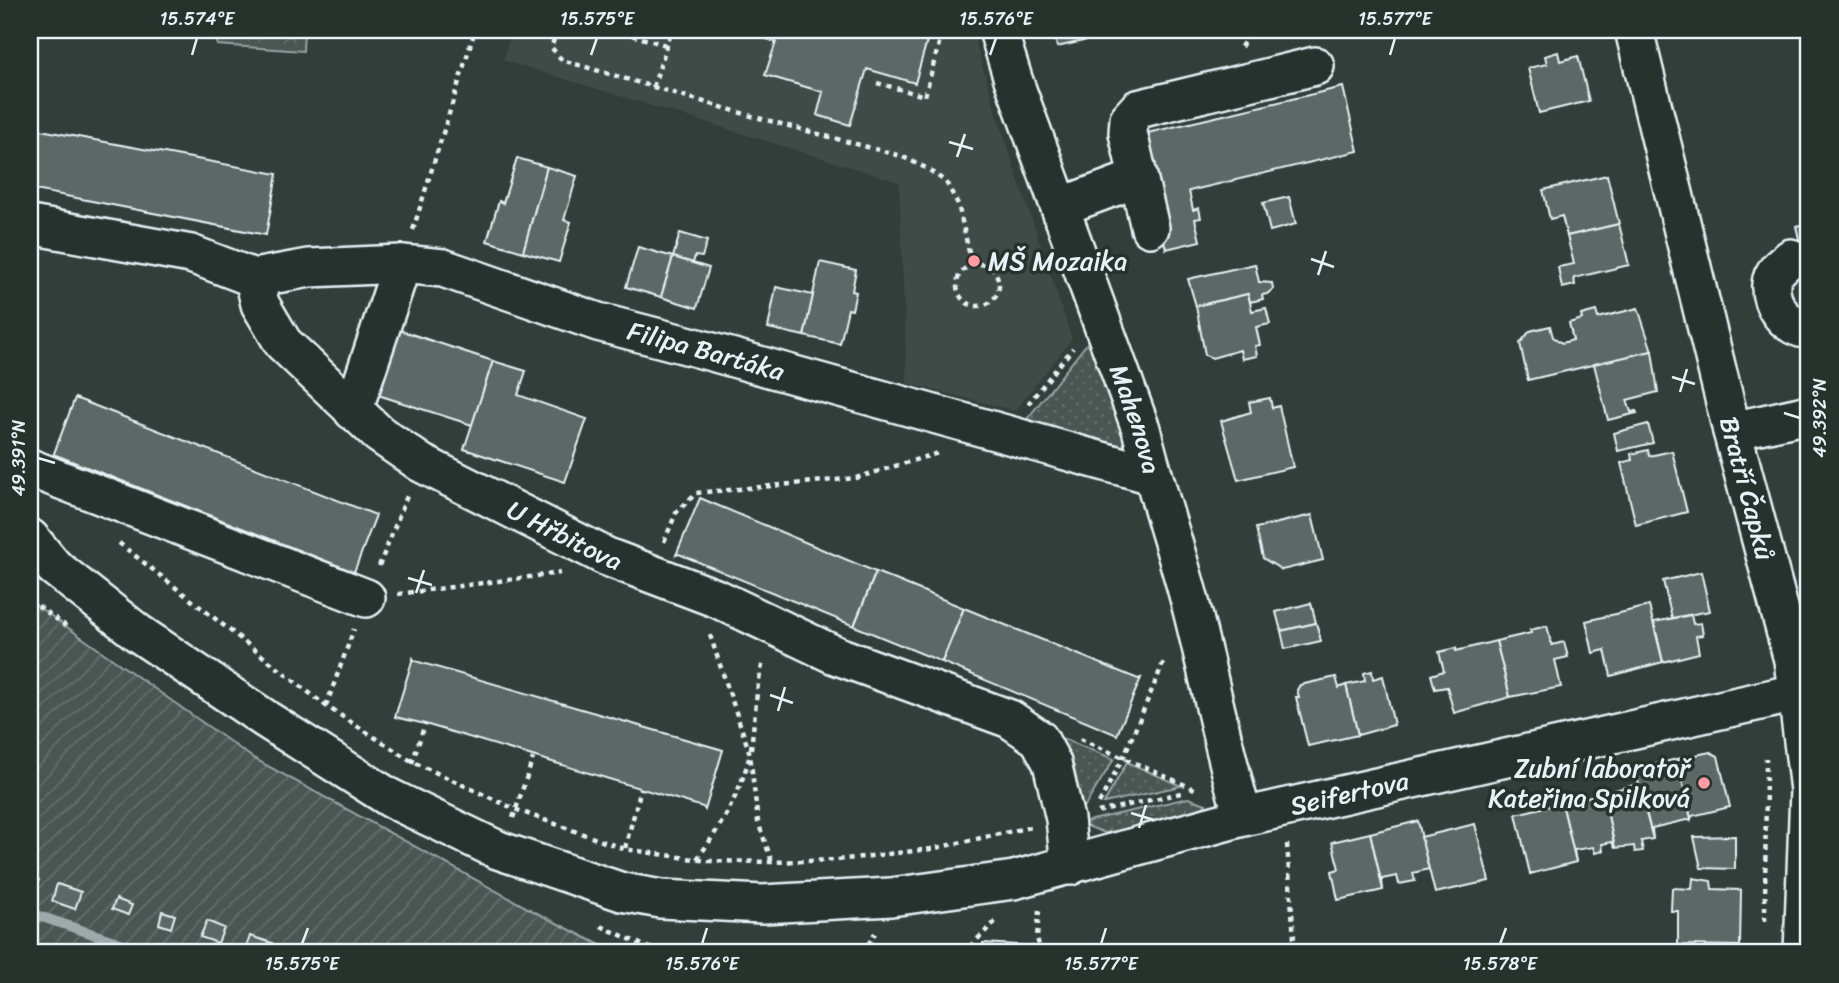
<svg xmlns="http://www.w3.org/2000/svg" width="1839" height="983" viewBox="0 0 1839 983" font-family="Sriracha,sans-serif">
  <style>
    .built { fill: #3f4b46 }
    .grass { fill: url(#grass-dots); stroke: #98a4a4; stroke-width: 2 }
    .park { fill: url(#park-crowns); stroke: #98a4a4; stroke-width: 2 }
    .garden { fill: url(#garden-furrows); stroke: #98a4a4; stroke-width: 2 }
    .lines { fill: none; stroke-linecap: round; stroke-linejoin: round }
    .stream { stroke: #9ea9ab; stroke-width: 10 }
    .building { fill: #5c6865; stroke: #e8f1f8; stroke-width: 2 }
    .minor-casing { stroke: #e8f1f8; stroke-width: 42 }
    .path { stroke: #e8f1f8; stroke-width: 4.5; stroke-dasharray: 5 5; stroke-linecap: butt }
    .minor { stroke: #26332d; stroke-width: 37 }
    .ticks { fill: none; stroke: #e8f1f8; stroke-width: 2.5 }
    .poi-dot { fill: #ff9aa2; stroke: #26332d; stroke-width: 2.5 }
    .labels { text-anchor: middle; stroke-width: 7; stroke-linejoin: round; paint-order: stroke }
    .poi-label { font-size: 26px; fill: #e8f1f8; stroke: #26332d; text-anchor: start }
    .street-label { font-size: 26px; fill: #e8f1f8; stroke: #26332d }
    .neatline { fill: none; stroke: #e8f1f8; stroke-width: 2.5 }
    .ticks-label { font-size: 18px; text-anchor: middle; fill: #e8f1f8 }
  </style>
  <defs>
    <pattern id="grass-dots" width="8" height="8" patternUnits="userSpaceOnUse" patternTransform="scale(1.75)"><rect width="8" height="8" fill="#495651"/><path d="M2 2h.1M6 6h.1" fill="none" stroke="#636f6b" stroke-width="1.8" stroke-linecap="round"/></pattern>
    <pattern id="park-crowns" width="20" height="18" patternUnits="userSpaceOnUse" patternTransform="scale(1.75)"><rect width="20" height="18" fill="#495651"/><path d="M2 6a3 3 0 1 1 6 0M12 15a3 3 0 1 1 6 0" fill="none" stroke="#636f6b"/></pattern>
    <pattern id="garden-furrows" width="10" height="10" patternUnits="userSpaceOnUse" patternTransform="scale(1.75)"><rect width="10" height="10" fill="#495651"/><path d="M-1 1l2-2M0 10L10 0M9 11l2-2" fill="none" stroke="#636f6b"/></pattern>
  </defs>
  <rect width="100%" height="100%" fill="#323e39"/>
  <filter id="ink" filterUnits="userSpaceOnUse"><feTurbulence type="fractalNoise" baseFrequency=".0143" numOctaves="2"/><feDisplacementMap in="SourceGraphic" scale="14" xChannelSelector="R" yChannelSelector="G"/><feConvolveMatrix kernelMatrix="1 2 1 2 8 2 1 2 1" color-interpolation-filters="sRGB"/></filter>
  <g filter="url(#ink)">
    <!-- built -->
    <polygon class="built" points="512,30 972,30 999,122 1072,339 1015,411 907,383 899,182 503,60"/>
    <!-- grass -->
    <g class="grass">
      <polygon points="988,55 1131,444 1125,449 1020,428 1088,342 1020,157"/>
      <polygon points="1056,736 1114,759 1085,806 1070,811 1079,798 1069,754 1058,752"/>
      <polygon points="1127,762 1181,786 1104,803"/>
      <polygon points="1188,798 1206,804 1196,815 1105,833 1079,823"/>
    </g>
    <!-- park -->
    <polygon class="park" points="218,30 304,30 303,51 217,45"/>
    <!-- garden -->
    <polygon class="garden" points="30,601 253,758 533,911 616,953 30,953"/>
    <g class="lines">
      <!-- stream -->
      <polyline class="stream" points="30,913 150,953"/>
    </g>
    <!-- building -->
    <g class="building">
      <polygon points="739,30 891,31 930,30 915,83 867,69 850,125 817,115 823,92 765,75 776,42"/>
      <polygon points="1053,30 1131,30 1057,47"/>
      <polygon points="1558,52 1560,61 1578,56 1589,101 1539,113 1528,68 1547,64 1545,56"/>
      <polygon points="1343,87 1358,151 1189,191 1193,210 1199,208 1201,218 1195,219 1200,241 1166,249 1139,135"/>
      <polygon points="30,128 277,174 266,235 30,189"/>
      <polygon points="517,158 547,167 523,252 487,241 499,201 503,203"/>
      <polygon points="547,167 577,176 564,220 571,222 559,262 523,252"/>
      <polygon points="1607,175 1619,224 1567,236 1562,216 1550,219 1543,190"/>
      <polygon points="1289,197 1296,224 1270,231 1263,203"/>
      <polygon points="1809,223 1809,281 1796,226"/>
      <polygon points="1619,224 1629,265 1574,278 1575,285 1562,288 1558,267 1574,264 1567,236"/>
      <polygon points="680,233 707,241 702,257 695,256 693,263 673,257"/>
      <polygon points="638,247 673,257 661,297 626,287"/>
      <polygon points="673,257 709,268 697,308 661,297"/>
      <polygon points="820,262 856,270 852,291 856,292 852,310 848,309 840,344 804,336"/>
      <polygon points="1255,264 1259,282 1272,283 1273,289 1267,294 1262,295 1263,299 1250,302 1248,294 1196,306 1188,279"/>
      <polygon points="776,287 813,295 804,336 768,328"/>
      <polygon points="1248,294 1252,311 1266,308 1270,324 1256,327 1260,345 1255,346 1257,356 1242,359 1240,350 1212,358 1205,355 1196,306"/>
      <polygon points="1638,308 1652,351 1528,380 1520,343 1530,331 1550,326 1553,337 1562,343 1573,340 1569,323 1582,319 1581,315 1596,311 1598,318"/>
      <polygon points="396,329 493,361 472,425 375,394"/>
      <polygon points="1652,351 1658,392 1627,400 1631,412 1636,411 1637,413 1608,420 1594,364"/>
      <polygon points="493,361 526,371 518,395 587,419 565,482 464,449"/>
      <polygon points="75,398 376,515 354,572 56,455 53,456"/>
      <polygon points="1270,398 1272,408 1279,406 1293,467 1238,480 1221,421 1251,412 1249,402"/>
      <polygon points="1648,424 1653,443 1618,451 1614,433"/>
      <polygon points="1648,450 1649,456 1672,451 1687,512 1636,525 1621,463 1632,460 1631,454"/>
      <polygon points="700,498 876,572 854,626 679,554 676,555"/>
      <polygon points="1312,515 1323,560 1282,570 1263,558 1256,528"/>
      <polygon points="876,572 964,608 942,662 854,626"/>
      <polygon points="1701,572 1710,611 1672,618 1663,581"/>
      <polygon points="1311,603 1316,623 1281,631 1276,612"/>
      <polygon points="1649,606 1663,662 1611,676 1605,650 1593,653 1586,621"/>
      <polygon points="964,608 1138,679 1141,678 1117,735 942,662"/>
      <polygon points="1691,615 1693,624 1701,623 1703,635 1696,636 1699,653 1663,662 1654,622"/>
      <polygon points="1316,623 1321,641 1285,649 1281,631"/>
      <polygon points="1547,626 1552,645 1564,642 1568,657 1555,660 1561,687 1510,697 1496,641 1531,633 1530,630"/>
      <polygon points="1496,641 1510,697 1454,713 1447,687 1435,689 1431,675 1444,671 1439,652 1456,648 1456,651"/>
      <polygon points="413,658 415,661 723,750 705,810 703,807 425,724 395,717"/>
      <polygon points="1372,671 1373,679 1383,676 1394,725 1358,735 1346,685 1365,681 1364,673"/>
      <polygon points="1336,677 1339,688 1346,685 1358,735 1308,746 1296,697 1299,697 1297,690 1300,685"/>
      <polygon points="1710,752 1718,756 1730,807 1692,816 1691,819 1677,759"/>
      <polygon points="1677,759 1691,819 1652,828 1653,839 1635,769"/>
      <polygon points="1638,784 1653,839 1641,841 1643,851 1635,852 1634,846 1615,848 1603,793"/>
      <polygon points="1603,793 1615,848 1612,842 1602,844 1603,851 1595,853 1593,847 1574,850 1576,862 1562,803"/>
      <polygon points="1562,803 1576,862 1530,874 1516,814"/>
      <polygon points="1418,821 1429,869 1413,873 1415,881 1399,884 1397,876 1382,879 1383,890 1370,833"/>
      <polygon points="1475,824 1489,881 1435,893 1421,837"/>
      <polygon points="1370,833 1383,890 1338,900 1332,871 1339,869 1332,842"/>
      <polygon points="1735,836 1735,869 1701,868 1694,837"/>
      <polygon points="30,876 39,880 32,896 30,895"/>
      <polygon points="1693,878 1711,881 1712,889 1741,890 1740,946 1678,945 1678,911 1671,911 1672,888 1692,889"/>
      <polygon points="57,884 81,892 75,909 52,901"/>
      <polygon points="116,899 132,905 128,915 112,909"/>
      <polygon points="162,911 175,915 171,928 159,924"/>
      <polygon points="207,921 224,928 218,943 200,937"/>
      <polygon points="250,936 272,943 269,953 245,951"/>
      <polygon points="983,943 1033,946 1032,953 983,953"/>
    </g>
    <g class="lines">
      <!-- minor casing -->
      <g class="minor-casing">
        <g id="minor">
          <path id="s1" d="M998 30 1013 79 1141 429C1155 486 1174 542 1189 598 1208 671 1222 745 1243 817"/>
          <path id="s2" d="M1634 30 1732 431 1793 660 1809 790 1803 953"/>
          <polyline points="1060,207 1138,178"/>
          <polyline points="30,225 191,254 254,278"/>
          <polyline points="1150,228 1128,133 1129,119 1138,109 1315,66"/>
          <path d="M1791 258C1782 265 1772 272 1771 284 1769 305 1788 330 1809 329"/>
          <path id="s3" d="M254 278 260 304 283 343 379 434 421 463 607 557 718 599 835 655 1010 719 1039 739 1052 763 1065 819 1070 866"/>
          <path id="s4" d="M254 278 309 268 402 264 443 268 598 322 694 347 1152 475"/>
          <polyline points="353,411 402,264"/>
          <polyline points="1732,431 1809,414"/>
          <polyline points="30,468 366,598"/>
          <path id="s5" d="M30 538 54 567 138 633 267 720 390 798 498 850 622 892 661 899 763 904 891 897 1014 880 1243 817 1809 690"/>
        </g>
      </g>
      <!-- path -->
      <g class="path">
        <polyline points="558,30 551,47 562,60 755,117 901,156 928,169 946,182 958,204 972,265"/>
        <polyline points="613,30 666,45"/>
        <polyline points="1241,47 1251,30"/>
        <polyline points="877,83 925,96 941,36 939,30"/>
        <polyline points="653,87 672,30"/>
        <polyline points="413,230 475,30"/>
        <circle cx="978" cy="285" r="21"/>
        <polyline points="1028,404 1073,348"/>
        <polyline points="664,542 676,513 696,493 856,478 938,453"/>
        <polyline points="119,543 326,706 413,762 517,810 624,849 708,861 772,862 837,860 931,849 1031,827"/>
        <polyline points="379,566 407,496"/>
        <polyline points="398,594 560,573"/>
        <polyline points="30,600 66,626"/>
        <polyline points="710,635 750,754 758,822 772,862"/>
        <polyline points="326,706 354,629"/>
        <polyline points="1080,739 1197,790"/>
        <polyline points="751,749 758,684 763,661"/>
        <polyline points="412,763 425,724"/>
        <polyline points="1099,803 1124,756 1165,659"/>
        <polyline points="1098,812 1181,793"/>
        <polyline points="513,818 533,758"/>
        <polyline points="1287,844 1295,953"/>
        <polyline points="625,848 641,789"/>
        <path d="M697 859C720 828 739 796 749 758"/>
        <polyline points="1039,910 1037,938 1040,949 1048,953"/>
        <polyline points="1765,921 1766,758"/>
        <polyline points="601,926 660,953"/>
        <polyline points="863,953 875,933"/>
        <polyline points="951,953 964,951"/>
        <polyline points="963,953 998,919"/>
      </g>
      <!-- minor -->
      <use href="#minor" class="minor"/>
    </g>
  </g>
  <!-- ticks -->
  <path class="ticks" d="M192 55 197 38M591 55 597 38M990 55 996 38M1390 55 1395 38M949 142 973 149M957 157 965 134M1311 259 1334 267M1318 275 1326 251M1672 377 1695 384M1680 392 1687 369M1784 413 1800 418M38 458 55 463M408 578 432 585M416 593 424 570M770 695 793 703M778 711 785 687M1131 813 1154 820M1139 828 1146 805M302 944 308 928M702 944 707 928M1101 944 1106 928M1500 944 1506 928"/>
  <!-- markers -->
  <g class="poi-dot">
    <circle cx="974" cy="261" r="7"/>
    <circle cx="1704" cy="783" r="7"/>
  </g>
  <g class="labels">
    <!-- poi labels -->
    <g class="poi-label">
      <text x="988" y="270">MŠ Mozaika</text>
      <text x="1690" y="777" text-anchor="end">Zubní laboratoř<tspan x="1690" dy="30">Kateřina Spilková</tspan></text>
    </g>
    <!-- street labels -->
    <g class="street-label">
      <text dy="9" stroke="none"><textPath href="#s4" startOffset="466">Filipa Bartáka</textPath></text>
      <text dy="9" stroke="none"><textPath href="#s1" startOffset="413">Mahenova</textPath></text>
      <text dy="9" stroke="none"><textPath href="#s2" startOffset="472">Bratří Čapků</textPath></text>
      <text dy="9" stroke="none"><textPath href="#s3" startOffset="416">U Hřbitova</textPath></text>
      <text dy="9" stroke="none"><textPath href="#s5" startOffset="1437">Seifertova</textPath></text>
    </g>
  </g>
  <!-- margin -->
  <rect width="1839" height="983" fill="none" stroke="#26332d" stroke-width="77"/>
  <rect x="38" y="38" width="1762" height="906" class="neatline"/>
  <g class="ticks-label">
    <text x="197" y="25">15.574°E</text>
    <text x="597" y="25">15.575°E</text>
    <text x="996" y="25">15.576°E</text>
    <text x="1395" y="25">15.577°E</text>
    <text transform="translate(1820 418) rotate(-90)" y="6">49.392°N</text>
    <text transform="translate(19 458) rotate(-90)" y="6">49.391°N</text>
    <text x="302" y="970">15.575°E</text>
    <text x="702" y="970">15.576°E</text>
    <text x="1101" y="970">15.577°E</text>
    <text x="1500" y="970">15.578°E</text>
  </g>
</svg>
